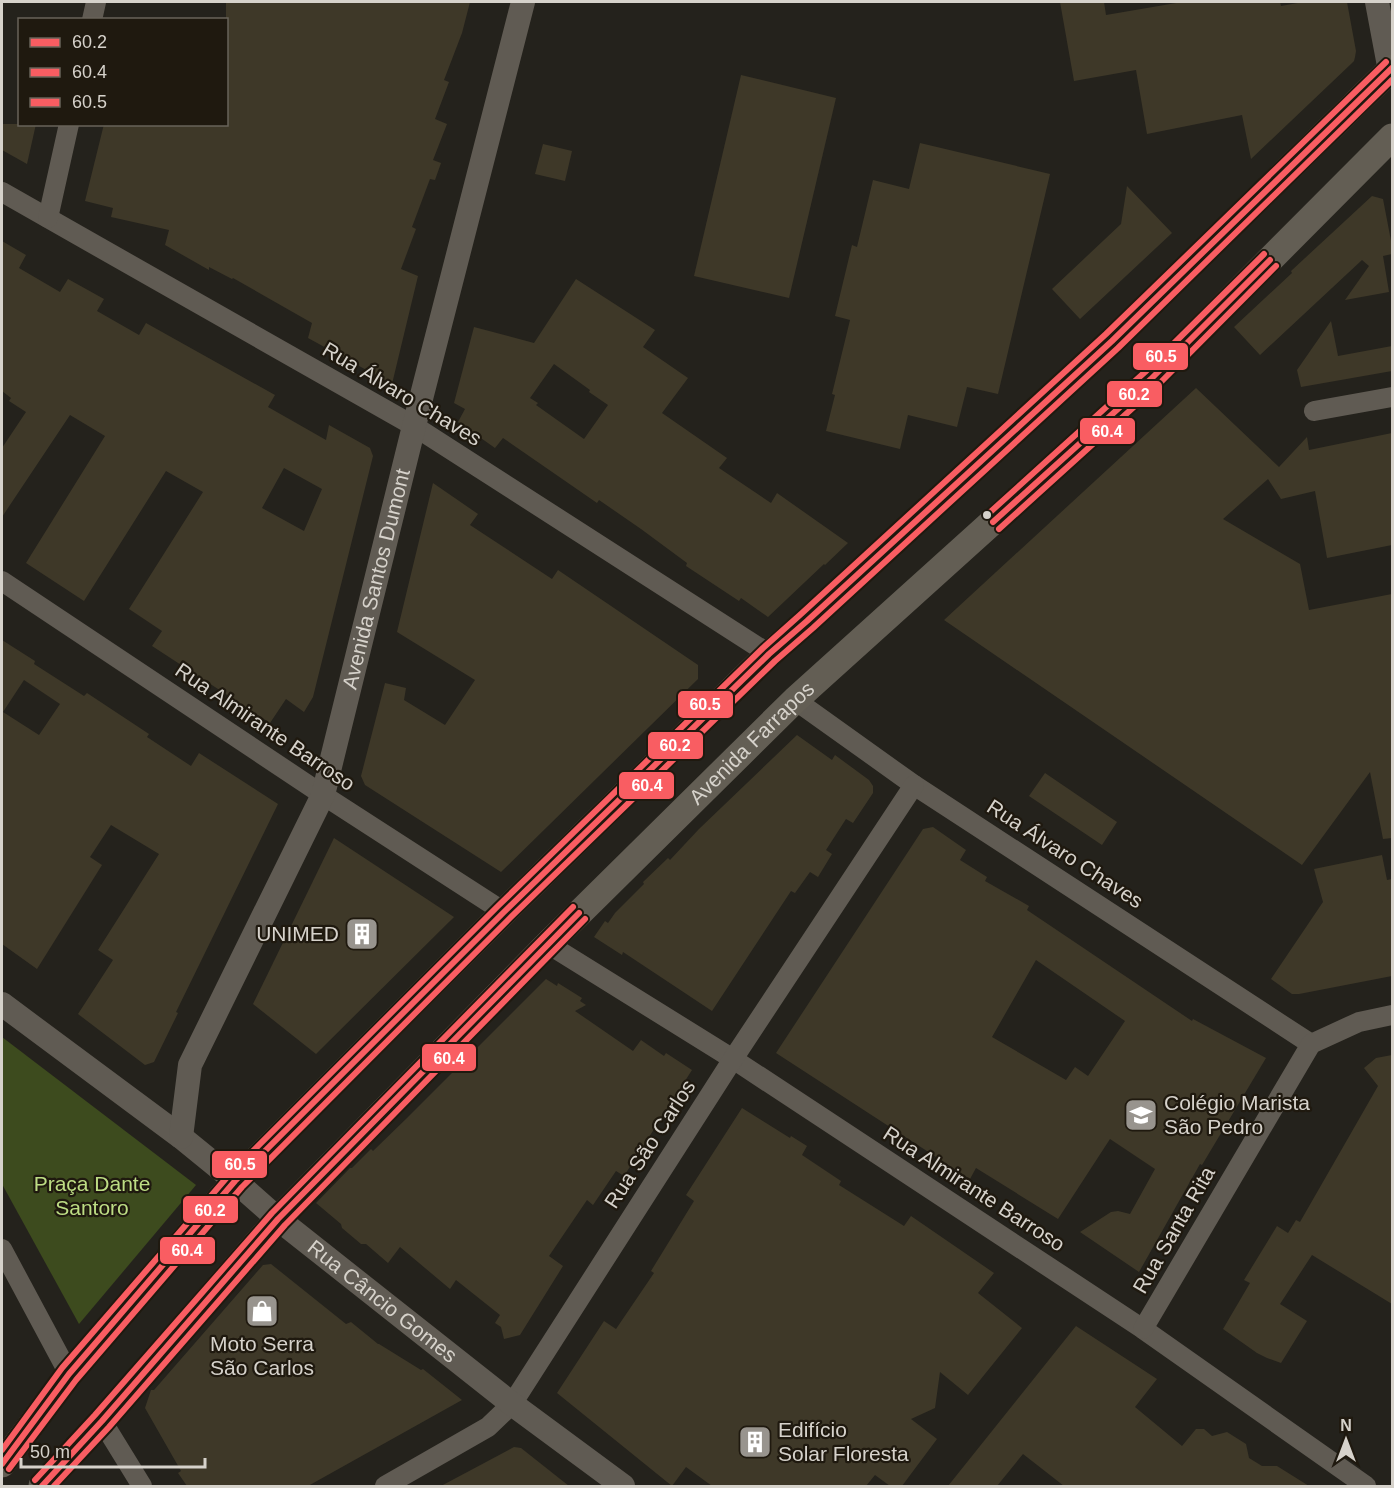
<svg xmlns="http://www.w3.org/2000/svg" width="1394" height="1488" viewBox="0 0 1394 1488" font-family="Arial,sans-serif">
  <style>
    .green { fill: #3d4b1e }
    .building { fill: #3e3828; fill-rule: evenodd }
    .lines { fill: none; stroke-linecap: round; stroke-linejoin: round }
    .minor { stroke: #605b53; stroke-width: 20 }
    .tertiary { stroke: #605b53; stroke-width: 24 }
    .secondary { stroke: #635e54; stroke-width: 27 }
    .bus-1-casing { stroke: #1f190f; stroke-width: 10 }
    .bus-2-casing { stroke: #1f190f; stroke-width: 10 }
    .bus-3-casing { stroke: #1f190f; stroke-width: 10 }
    .bus-1 { stroke: #f95d62; stroke-width: 6 }
    .bus-2 { stroke: #f95d62; stroke-width: 6 }
    .bus-3 { stroke: #f95d62; stroke-width: 6 }
    .bus-dot { fill: #d6d2cb; stroke: #1f190f; stroke-width: 2 }
    .labels { text-anchor: middle; stroke-width: 4.5; stroke-linejoin: round; paint-order: stroke }
    .street-label { font-size: 21px; fill: #d6d2cb; stroke: #1f190f }
    .poi-label { font-size: 21px; fill: #d6d2cb; stroke: #1f190f; text-anchor: start }
    .park-label { font-size: 21px; fill: #bddd84; stroke: #1f190f }
    .line-badge { stroke: #1f190f; stroke-width: 2 }
    .badge-label { font-size: 16px; text-anchor: middle; font-weight: bold; fill: #fff }
  </style>
  <rect width="100%" height="100%" fill="#24221c"/>
  <!-- green -->
  <polygon class="green" points="2,1037 196,1185 79,1324 2,1184"/>
  <!-- building -->
  <g class="building">
    <polygon points="226,2 470,2 462,33 444,80 449,82 435,119 447,124 433,160 441,163 435,180 430,179 412,227 416,229 401,269 418,276 392,384 308,338 312,323 233,278 232,279 209,267 209,270 165,245 169,230 111,217 113,208 85,201 104,124 226,124"/>
    <polygon points="1060,2 1104,2 1106,15 1182,2 1280,2 1281,6 1303,2 1347,2 1356,51 1355,57 1354,61 1351,64 1251,159 1242,115 1147,134 1136,70 1074,81"/>
    <polygon points="741,75 836,98 789,298 694,276"/>
    <polygon points="2,124 36,124 27,164 2,150"/>
    <polygon points="920,143 1050,174 998,394 967,387 957,427 908,415 900,449 826,431 835,395 832,394 850,320 835,316 852,245 857,247 873,180 909,189"/>
    <polygon points="543,144 572,151 565,181 535,174"/>
    <polygon points="1127,186 1172,233 1080,319 1052,289 1121,224"/>
    <polygon points="1372,196 1383,199 1392,246 1392,254 1383,256 1389,292 1345,300 1369,266 1362,260 1260,355 1234,327 1292,273 1291,271"/>
    <path d="M2 241 26 255 19 268 60 292 68 279 104 299 97 311 139 335 146 323 275 395 268 407 326 440 329 425 370 448 373 456 313 697 304 712 286 699 270 723 152 646 162 631 129 609 203 492 166 471 84 601 26 563 105 436 70 415 2 517V448L26 412 9 401 11 398 2 391ZM284 468 322 489 304 531 262 508Z"/>
    <path d="M576 279 655 330 643 347 688 378 662 413 727 458 719 468 771 503 777 493 848 543 825 565 824 564 768 617 741 598 739 601 686 566 687 563 641 529 599 500 597 503 503 438 495 448 458 422 465 409 454 403 474 327 534 343ZM554 364 590 390 589 392 608 405 584 439 536 405 538 403 530 398Z"/>
    <polygon points="1331,321 1338,356 1392,346 1392,371 1301,387 1297,370"/>
    <polygon points="1196,388 1279,467 1307,437 1309,450 1392,433 1392,545 1327,558 1315,491 1281,499 1268,479 1223,519 1300,564 1309,610 1392,594 1392,838 1383,839 1370,772 1302,865 944,620"/>
    <polygon points="433,483 478,514 470,525 552,579 558,570 698,665 698,679 501,872 365,785 361,776 385,683 406,688 404,700 445,725 475,680 397,632"/>
    <path d="M2 640 35 661 34 664 84 696 87 693 149 734 147 737 191 766 199 753 278 804 176 1012 178 1013 154 1062 145 1065 78 1014 113 960 98 950 159 854 111 825 90 857 102 865 37 969 2 944ZM24 680 60 704 39 735 3 712Z"/>
    <polygon points="797,735 832,760 835,755 869,780 873,786 873,793 853,823 846,819 826,850 832,854 818,877 810,872 795,893 791,891 712,1011 623,952 622,955 594,937 605,921 608,923 615,913 644,884 643,882 668,858 670,860 699,829"/>
    <polygon points="1045,773 1117,822 1102,845 1029,796"/>
    <path d="M933 827 966 850 960 860 987 877 985 881 1029 906 1027 910 1192 1021 1193 1019 1266 1058 1202 1165 1200 1164 1139 1272 1080 1232 1111 1212 1118 1211 1130 1214 1155 1169 1110 1139 1058 1219 976 1168 970 1179 776 1053 923 829ZM1036 960 1125 1021 1088 1076 1075 1067 1066 1080 992 1037Z"/>
    <polygon points="334,838 454,917 316,1054 253,1004"/>
    <polygon points="1382,855 1387,880 1392,879 1392,976 1299,994 1292,994 1271,979 1323,902 1314,869"/>
    <polygon points="546,979 557,986 558,983 582,998 580,1001 586,1005 575,1011 633,1051 641,1040 664,1056 666,1053 692,1070 624,1176 616,1171 593,1205 587,1200 549,1256 563,1266 520,1335 504,1339 501,1327 495,1323 500,1315 456,1280 450,1289 400,1247 388,1263 366,1244 361,1244 342,1228 341,1224 316,1203 350,1168 352,1168 371,1149 373,1151 408,1117"/>
    <polygon points="1392,1055 1392,1304 1312,1255 1280,1304 1307,1321 1281,1363 1267,1358 1257,1353 1223,1329 1250,1283 1244,1280 1277,1226 1288,1233 1296,1220 1300,1222 1378,1086 1364,1068 1376,1058"/>
    <polygon points="742,1108 790,1138 791,1136 807,1146 802,1155 841,1181 839,1185 904,1226 911,1216 994,1273 978,1293 1022,1328 968,1395 940,1372 935,1408 911,1419 937,1439 902,1486 890,1486 875,1475 866,1486 712,1486 686,1467 672,1486 557,1393 604,1321 616,1329 654,1273 651,1271 694,1201 686,1195"/>
    <polygon points="271,1264 346,1324 351,1322 378,1344 379,1344 421,1370 423,1369 462,1400 308,1486 187,1486 178,1473 181,1471 145,1408 151,1390 154,1390 263,1265"/>
    <polygon points="1076,1326 1157,1379 1135,1407 1182,1446 1196,1429 1204,1429 1212,1436 1227,1432 1246,1444 1249,1458 1262,1466 1277,1466 1309,1486 1064,1486 1023,1454 997,1486 948,1486"/>
    <polygon points="514,1447 521,1448 569,1486 441,1486"/>
  </g>
  <g class="lines">
    <!-- minor -->
    <g class="minor">
      <polyline points="92,20 96,2"/>
      <polyline points="2,192 414,426 769,654"/>
      <polyline points="48,218 69,124"/>
      <polyline points="1314,411 1392,397"/>
      <polyline points="2,581 323,795 504,912"/>
      <polyline points="795,700 914,785 1311,1044"/>
      <polyline points="548,944 733,1059 1143,1329 1366,1486"/>
      <polyline points="2,1249 69,1374"/>
      <polyline points="1143,1329 1311,1044 1359,1022 1392,1015"/>
      <polyline points="102,1421 142,1486"/>
      <polyline points="385,1486 488,1427 512,1404 733,1059 914,785"/>
    </g>
    <!-- tertiary -->
    <g class="tertiary">
      <polyline points="1377,2 1390,71"/>
      <path id="s1" d="M2 1004 181 1137 235 1181 278 1219 512 1404 623 1486"/>
      <path id="s2" d="M181 1137 190 1065 323 795 414 426 523 2"/>
    </g>
    <!-- secondary -->
    <g class="secondary">
      <polyline points="2,1464 69,1374 235,1181 504,912 769,654 807,621 1112,341 1392,68"/>
      <path id="s3" d="M42 1486 102 1421 278 1219 548 944 795 700 1151 379 1392 137"/>
    </g>
    <!-- bus-1 casing -->
    <g class="bus-1-casing">
      <g id="bus-1">
        <polyline points="993,522 1151,379 1270,260"/>
        <polyline points="2,1464 69,1374 235,1181 504,912 769,654 807,621 1112,341 1392,68"/>
        <polyline points="42,1486 102,1421 278,1219 579,913"/>
      </g>
    </g>
    <!-- bus-2 casing -->
    <g class="bus-2-casing">
      <g id="bus-2">
        <polyline points="999,529 1157,386 1276,266"/>
        <polyline points="9,1469 76,1380 242,1187 510,918 775,661 813,628 1118,348 1392,80"/>
        <polyline points="54,1486 109,1427 285,1225 585,919"/>
      </g>
    </g>
    <!-- bus-3 casing -->
    <g class="bus-3-casing">
      <g id="bus-3">
        <polyline points="987,515 1145,372 1264,254"/>
        <polyline points="2,1450 62,1368 229,1175 498,906 763,648 801,614 1106,334 1386,62"/>
        <polyline points="35,1480 95,1415 272,1213 573,907"/>
      </g>
    </g>
    <!-- bus-1 -->
    <use href="#bus-1" class="bus-1"/>
    <!-- bus-2 -->
    <use href="#bus-2" class="bus-2"/>
    <!-- bus-3 -->
    <use href="#bus-3" class="bus-3"/>
  </g>
  <!-- icons -->
  <defs>
    <g id="building-square" transform="scale(1.725)"><rect x="-9" y="-9" width="18" height="18" rx="4" fill="#98948e" stroke="#1f190f"/><path d="M-4-6H4V6H1V3H-1V6H-4ZM-2.5-4.3h1.7v1.8h-1.7ZM.8-4.3h1.7v1.8H.8ZM-2.5-1h1.7V.8h-1.7ZM.8-1h1.7V.8H.8Z" fill="#fff"/></g>
    <g id="school-square" transform="scale(1.725)"><rect x="-9" y="-9" width="18" height="18" rx="4" fill="#98948e" stroke="#1f190f"/><path d="M0-5L7-2L0 1L-7-2ZM-4 1L0 2.5L4 1V4Q0 6-4 4Z" fill="#fff"/></g>
    <g id="shop-square" transform="scale(1.725)"><rect x="-9" y="-9" width="18" height="18" rx="4" fill="#98948e" stroke="#1f190f"/><path d="M-5-2.5h2.3a2.7 3.5 0 0 1 5.4 0H5L5.5 6h-11ZM-1.5-2.5h3a1.5 2.3 0 0 0-3 0Z" fill="#fff"/></g>
  </defs>
  <g fill-rule="evenodd">
    <use href="#building-square" x="362" y="934"/>
    <use href="#school-square" x="1141" y="1115"/>
    <use href="#shop-square" x="262" y="1311"/>
    <use href="#building-square" x="755" y="1442"/>
  </g>
  <!-- markers -->
  <circle class="bus-dot" cx="987" cy="515" r="5"/>
  <g class="labels">
    <!-- street labels -->
    <g class="street-label">
      <text transform="translate(402 394) rotate(31)" y="7">Rua Álvaro Chaves</text>
      <text dy="7" stroke="none"><textPath href="#s2" startOffset="596">Avenida Santos Dumont</textPath></text>
      <text transform="translate(265 727) rotate(34)" y="7">Rua Almirante Barroso</text>
      <text dy="7" stroke="none"><textPath href="#s3" startOffset="1028">Avenida Farrapos</textPath></text>
      <text transform="translate(1065 854) rotate(33)" y="7">Rua Álvaro Chaves</text>
      <text transform="translate(650 1144) rotate(-57)" y="7">Rua São Carlos</text>
      <text transform="translate(974 1189) rotate(33)" y="7">Rua Almirante Barroso</text>
      <text transform="translate(1174 1230) rotate(-60)" y="7">Rua Santa Rita</text>
      <text dy="7" stroke="none"><textPath href="#s1" startOffset="483">Rua Câncio Gomes</textPath></text>
    </g>
    <!-- poi labels -->
    <g class="poi-label">
      <text x="339" y="941" text-anchor="end">UNIMED</text>
      <text x="1164" y="1110">Colégio Marista<tspan x="1164" dy="24">São Pedro</tspan></text>
      <text x="262" y="1351" text-anchor="middle">Moto Serra<tspan x="262" dy="24">São Carlos</tspan></text>
      <text x="778" y="1437">Edifício<tspan x="778" dy="24">Solar Floresta</tspan></text>
    </g>
    <!-- park labels -->
    <g class="park-label">
      <text x="92" y="1191">Praça Dante<tspan x="92" dy="24">Santoro</tspan></text>
    </g>
  </g>
  <g class="line-badge">
    <rect x="1132" y="342" width="57" height="29" rx="6" fill="#f95d62"/>
    <rect x="1106" y="380" width="57" height="28" rx="6" fill="#f95d62"/>
    <rect x="1079" y="417" width="57" height="28" rx="6" fill="#f95d62"/>
    <rect x="677" y="690" width="57" height="29" rx="6" fill="#f95d62"/>
    <rect x="647" y="731" width="57" height="29" rx="6" fill="#f95d62"/>
    <rect x="618" y="771" width="57" height="29" rx="6" fill="#f95d62"/>
    <rect x="421" y="1043" width="56" height="29" rx="6" fill="#f95d62"/>
    <rect x="211" y="1150" width="57" height="29" rx="6" fill="#f95d62"/>
    <rect x="182" y="1195" width="57" height="29" rx="6" fill="#f95d62"/>
    <rect x="159" y="1236" width="57" height="29" rx="6" fill="#f95d62"/>
  </g>
  <g class="badge-label">
    <text x="1161" y="362">60.5</text>
    <text x="1134" y="400">60.2</text>
    <text x="1107" y="437">60.4</text>
    <text x="705" y="710">60.5</text>
    <text x="675" y="751">60.2</text>
    <text x="647" y="791">60.4</text>
    <text x="449" y="1064">60.4</text>
    <text x="240" y="1170">60.5</text>
    <text x="210" y="1216">60.2</text>
    <text x="187" y="1256">60.4</text>
  </g>
  <!-- border -->
  <rect width="1394" height="1488" fill="none" stroke="#d6d2cb" stroke-width="6"/>
  <!-- legend -->
  <rect x="18" y="18" width="210" height="108" fill="#1f190f" stroke="#68635a" stroke-width="1.5"/>
  <rect x="30" y="38" width="30" height="9" fill="#f95d62" stroke="#68635a" stroke-width="1.5"/>
  <text x="72" y="48" font-size="18" fill="#d6d2cb">60.2</text>
  <rect x="30" y="68" width="30" height="9" fill="#f95d62" stroke="#68635a" stroke-width="1.5"/>
  <text x="72" y="78" font-size="18" fill="#d6d2cb">60.4</text>
  <rect x="30" y="98" width="30" height="9" fill="#f95d62" stroke="#68635a" stroke-width="1.5"/>
  <text x="72" y="108" font-size="18" fill="#d6d2cb">60.5</text>
  <!-- north arrow -->
  <g transform="translate(1346 1440)" stroke="#1f190f" stroke-width="4.5" paint-order="stroke">
  <path d="M0-4.5L10 22L0 15L-10 22Z" fill="#d6d2cb"/>
  <text y="-9" font-size="16" font-weight="bold" text-anchor="middle" fill="#d6d2cb">N</text>
  </g>
  <!-- scale -->
  <path d="M21 1458v9h184v-9" fill="none" stroke="#d6d2cb" stroke-width="3"/>
  <text x="30" y="1458" font-size="18" fill="#d6d2cb" stroke="#1f190f" stroke-width="4.5" paint-order="stroke">50 m</text>
</svg>
